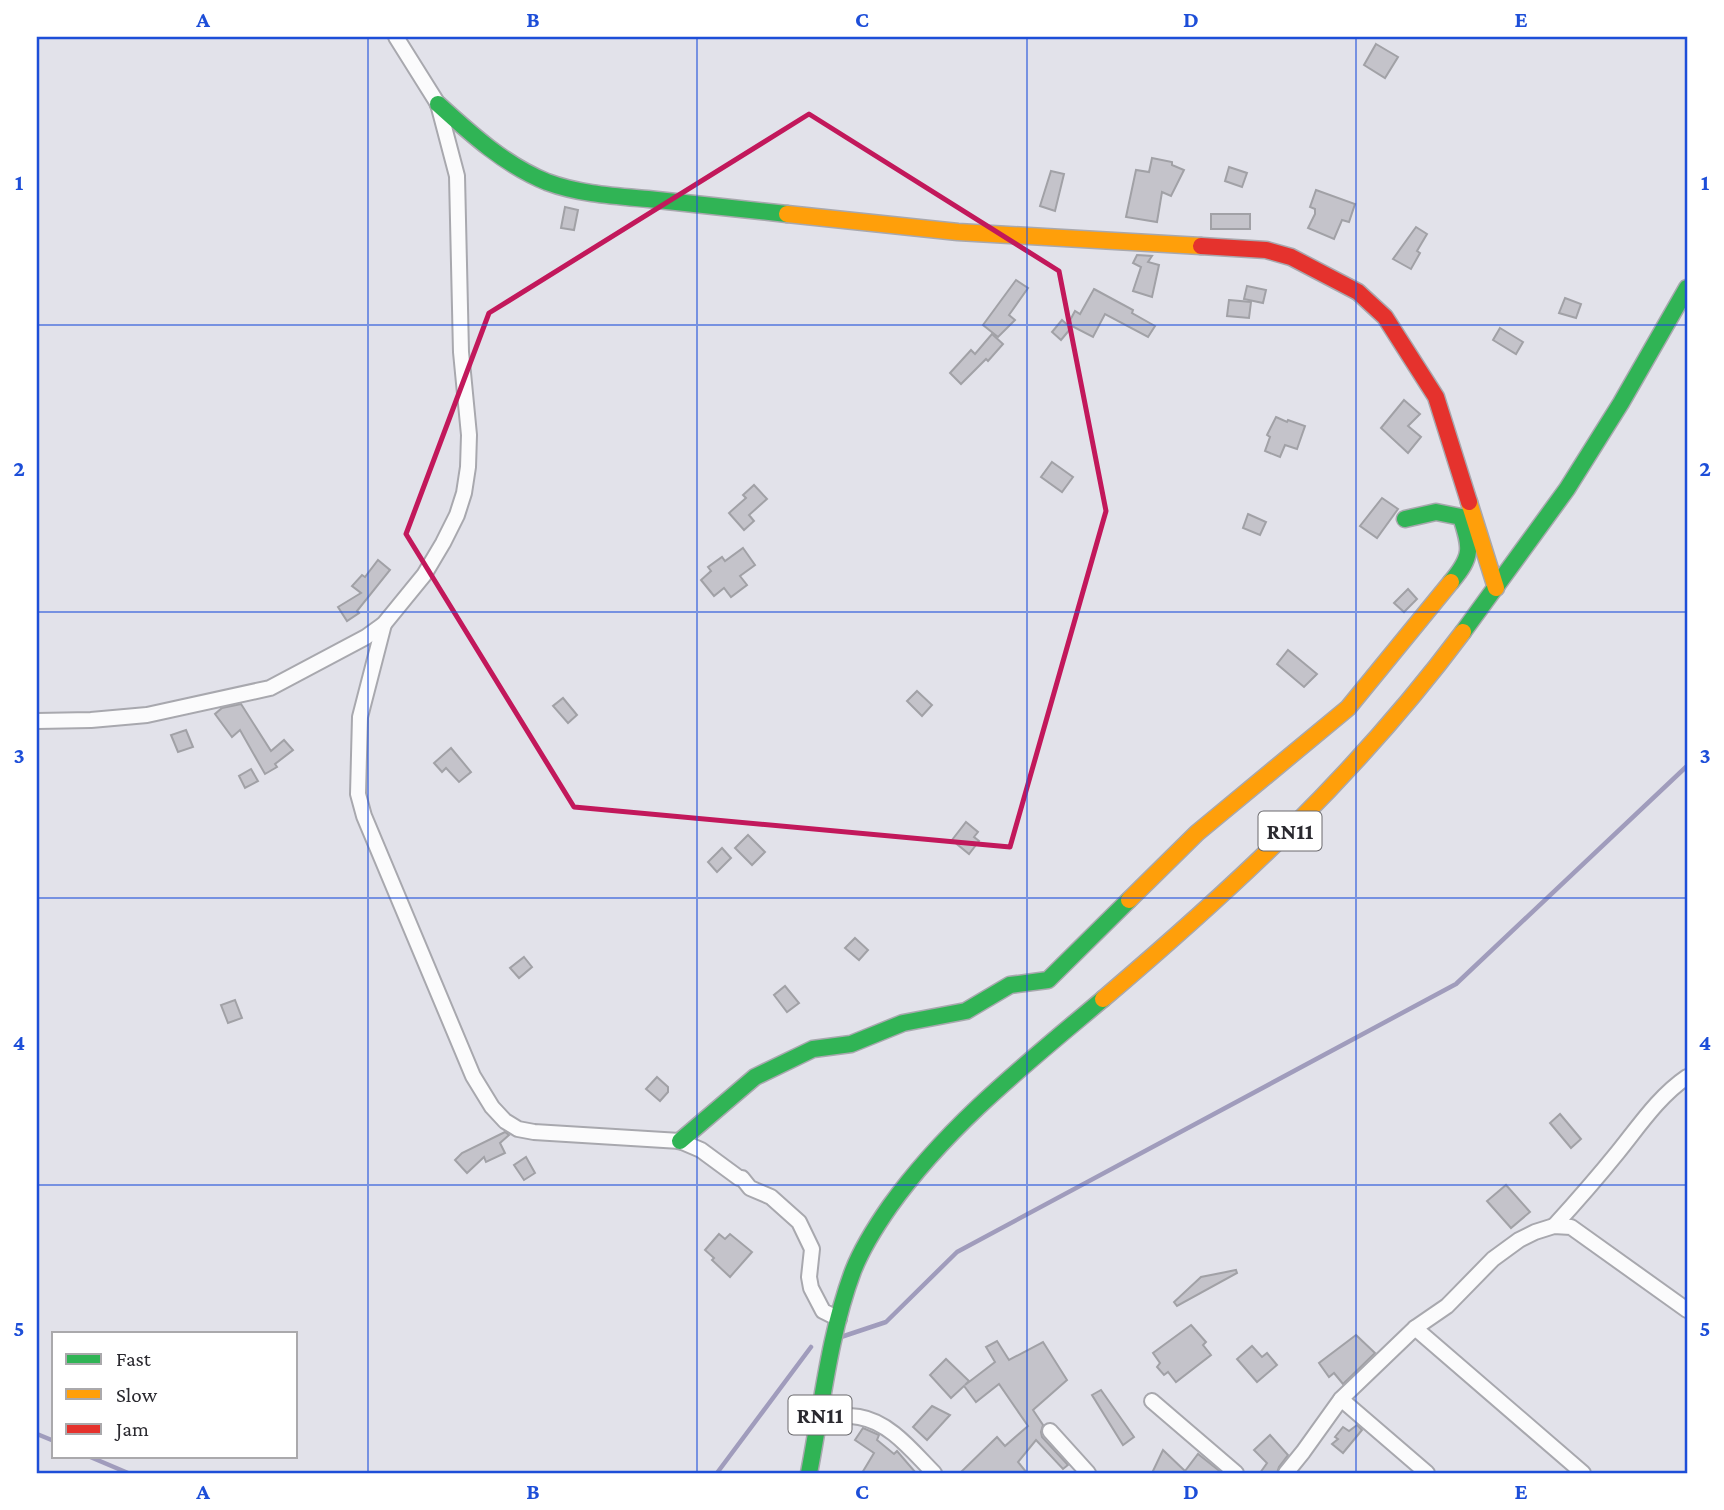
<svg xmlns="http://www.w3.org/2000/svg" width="1724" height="1510" viewBox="0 0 1724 1510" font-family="'Crimson Pro',serif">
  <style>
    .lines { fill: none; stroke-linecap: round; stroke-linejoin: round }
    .stream { stroke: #a09cbc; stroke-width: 4.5 }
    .building { fill: #c4c3ca; stroke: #a1a1a6; stroke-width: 2 }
    .street-casing { stroke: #a8a8ae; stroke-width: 18 }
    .fast-casing { stroke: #a8a8ae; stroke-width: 19 }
    .slow-casing { stroke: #a8a8ae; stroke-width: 19 }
    .jam-casing { stroke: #a8a8ae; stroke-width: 19 }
    .street { stroke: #fbfbfc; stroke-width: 14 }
    .fast { stroke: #30b455; stroke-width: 16 }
    .slow { stroke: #ff9f0a; stroke-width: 16 }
    .jam { stroke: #e5322d; stroke-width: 16 }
    .marked { fill: none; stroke: #c2185b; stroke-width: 5; stroke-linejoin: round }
    .grid { fill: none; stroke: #1d4ed8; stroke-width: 2; stroke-opacity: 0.55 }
    .labels { text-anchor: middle; stroke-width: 7; stroke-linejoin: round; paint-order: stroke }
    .shield { fill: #fff; stroke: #6a696d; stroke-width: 2 }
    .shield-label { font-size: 23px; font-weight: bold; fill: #2a292f }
    .neatline { fill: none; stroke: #1d4ed8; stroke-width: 2.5 }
    .grid-label { font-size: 23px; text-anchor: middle; font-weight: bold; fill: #1d4ed8 }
  </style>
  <rect width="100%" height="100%" fill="#e2e2ea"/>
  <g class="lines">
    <!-- stream -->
    <g class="stream">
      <polyline points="841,1337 886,1322 957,1252 1456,984 1687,766"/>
      <polyline points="37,1434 54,1441"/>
      <polyline points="88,1456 128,1473"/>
      <polyline points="717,1473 811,1347"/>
    </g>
  </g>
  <!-- building -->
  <g class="building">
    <polygon points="1376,44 1398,57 1385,78 1364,65"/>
    <polygon points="1152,158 1172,162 1172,165 1184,170 1171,196 1162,192 1157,222 1126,217 1136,170 1149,172"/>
    <polygon points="1229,167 1247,173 1242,187 1225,181"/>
    <polygon points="1051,171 1064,174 1055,211 1040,206"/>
    <polygon points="1316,190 1355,204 1349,222 1342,220 1334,239 1308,228 1315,214 1315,209 1310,207"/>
    <polygon points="565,207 578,210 574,230 561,228"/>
    <rect x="1211" y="214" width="39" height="15"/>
    <polygon points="1416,227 1427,234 1417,251 1420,253 1411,269 1393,259"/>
    <polygon points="1137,255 1152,256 1148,262 1159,265 1152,297 1133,291 1141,267 1133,263"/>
    <polygon points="1016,280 1028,288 1009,315 1015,320 998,337 983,325"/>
    <polygon points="1247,286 1266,290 1263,303 1244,299"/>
    <polygon points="1094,289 1133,310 1132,313 1155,326 1148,337 1105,314 1093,337 1068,324 1075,311 1080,314"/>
    <polygon points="1565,298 1581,304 1576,318 1559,313"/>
    <polygon points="1229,300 1251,302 1249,318 1227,316"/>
    <polygon points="1062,320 1071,328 1061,340 1052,332"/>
    <polygon points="1500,328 1523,342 1516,354 1493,340"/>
    <polygon points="992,334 1003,344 988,361 986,359 961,384 950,373 971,350 975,354"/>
    <polygon points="1404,400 1420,414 1408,426 1421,437 1408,453 1381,428"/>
    <polygon points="1276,417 1287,422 1288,420 1305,426 1297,449 1285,445 1280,457 1265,451 1270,437 1267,435"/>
    <polygon points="1052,462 1073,477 1062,492 1041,477"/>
    <polygon points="754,485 767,499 749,515 754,521 744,530 729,513 746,498 743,495"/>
    <polygon points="1382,498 1398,509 1377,538 1360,526"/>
    <polygon points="1248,514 1266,522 1260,535 1243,528"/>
    <polygon points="743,548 755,565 740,576 747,585 731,597 724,588 714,596 701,580 711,571 708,567 722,557 725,561"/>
    <polygon points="378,560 390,570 357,611 359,613 347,621 338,607 361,593 352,586 362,575 365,577"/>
    <polygon points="1408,589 1417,599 1404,612 1394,603"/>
    <polygon points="1288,650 1317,674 1304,687 1277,664"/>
    <polygon points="917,691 932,705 922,716 907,701"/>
    <polygon points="563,698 577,715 568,723 553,706"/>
    <polygon points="241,704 271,751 284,740 293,750 275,764 277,767 265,774 240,730 232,737 215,714 222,708"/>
    <polygon points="186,730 193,747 178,752 171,735"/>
    <polygon points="451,748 471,772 459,782 446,768 442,772 434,763"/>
    <polygon points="251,769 258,781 245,788 239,776"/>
    <polygon points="966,822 978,832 974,837 979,841 969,854 952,840"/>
    <polygon points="748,835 765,852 752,865 735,848"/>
    <polygon points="722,848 731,858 717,872 708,862"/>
    <polygon points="855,938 868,950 859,960 845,948"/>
    <polygon points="524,957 532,967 519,978 510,968"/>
    <polygon points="785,986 799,1003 787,1012 774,995"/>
    <polygon points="235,1000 242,1018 228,1023 221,1005"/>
    <polygon points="657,1077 668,1087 668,1092 660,1101 646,1089"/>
    <polygon points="1560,1114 1581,1139 1571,1148 1550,1123"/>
    <polygon points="505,1132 509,1135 500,1143 505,1153 486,1162 484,1157 467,1173 455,1160 462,1153"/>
    <polygon points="526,1157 535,1173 524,1180 514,1165"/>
    <polygon points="1506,1185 1530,1212 1511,1228 1487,1201"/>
    <polygon points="719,1234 725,1239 730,1234 752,1252 730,1277 712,1260 714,1258 705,1250"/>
    <polygon points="1236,1270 1237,1273 1177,1306 1174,1302 1201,1277"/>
    <polygon points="1191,1325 1206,1342 1203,1345 1211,1355 1176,1382 1168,1372 1164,1375 1157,1367 1160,1363 1153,1353"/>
    <polygon points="1356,1335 1375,1353 1343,1384 1334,1373 1329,1377 1319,1363"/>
    <polygon points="997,1341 1009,1360 1043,1342 1067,1380 1033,1410 1043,1425 1041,1432 1042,1437 1068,1465 1063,1469 1036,1440 1018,1462 1027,1473 960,1473 997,1437 1005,1446 1028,1426 999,1384 976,1402 964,1386 951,1398 930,1375 946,1359 969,1381 965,1385 995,1362 986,1347"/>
    <polygon points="1252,1346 1262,1357 1267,1353 1277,1365 1257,1382 1237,1359"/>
    <polygon points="1101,1390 1134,1437 1123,1445 1092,1395"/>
    <polygon points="932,1406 950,1415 927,1440 913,1427"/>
    <polygon points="1357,1425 1362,1430 1343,1453 1332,1444 1338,1439 1335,1437 1343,1427 1349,1431"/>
    <polygon points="863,1428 879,1435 877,1440 894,1454 897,1451 916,1473 862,1473 874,1453 855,1440"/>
    <polygon points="1270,1435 1288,1455 1279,1467 1277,1473 1260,1473 1267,1463 1254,1450"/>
    <polygon points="1163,1450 1185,1471 1198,1454 1222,1473 1152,1473"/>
  </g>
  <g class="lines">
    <!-- street casing -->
    <g class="street-casing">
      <g id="street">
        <polyline points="384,624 360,717 358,794 364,816 473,1076 492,1107 505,1121 518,1129 534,1132 680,1141 701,1150 739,1178 742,1178 750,1188 771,1197 799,1222 812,1249 809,1277 811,1288 823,1311 839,1319"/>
        <polyline points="37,721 91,720 147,715 270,688 366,637 384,624 424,575 443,543 457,515 464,493 468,467 469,435 461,352 457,176 438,104 396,37"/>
        <path d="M1554 1226C1576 1202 1597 1178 1618 1152 1639 1126 1659 1096 1687 1077"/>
        <polyline points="1415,1328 1583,1473"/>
        <polyline points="1341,1399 1427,1473"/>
        <polyline points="1152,1401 1236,1473"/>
        <path d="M820 1415C833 1415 846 1415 859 1417 890 1422 913 1452 934 1473"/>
        <polyline points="1050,1431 1088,1473"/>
        <polyline points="1286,1473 1303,1452 1341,1399 1415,1328 1447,1306 1493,1259 1519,1240 1535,1232 1554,1226 1571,1227 1687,1310"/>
      </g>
    </g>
    <!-- fast casing -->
    <g class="fast-casing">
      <g id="fast">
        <path d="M438 104C471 134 505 165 547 182 579 194 614 196 648 199 694 204 741 209 787 214"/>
        <path d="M1405 519 1436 512 1461 517C1471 548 1473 556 1451 582"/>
        <polyline points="1463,632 1567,489 1621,403 1687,288"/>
        <polyline points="680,1141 755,1077 813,1049 851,1044 903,1023 966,1011 1010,985 1048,980 1129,900"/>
        <path d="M809 1473C822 1406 829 1335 853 1271 862 1248 876 1226 890 1206 948 1125 1027 1063 1103 999"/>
      </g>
    </g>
    <!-- slow casing -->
    <g class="slow-casing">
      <g id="slow">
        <polyline points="787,214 958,232 1201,246"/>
        <polyline points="1469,502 1496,588"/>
        <polyline points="1129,900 1197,833 1348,708 1451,582"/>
        <path d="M1103 999C1237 885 1357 774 1463 632"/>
      </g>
    </g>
    <!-- jam casing -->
    <g class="jam-casing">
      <polyline id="jam" points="1201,246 1266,250 1291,257 1358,292 1385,317 1436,397 1469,502"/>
    </g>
    <!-- street -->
    <use href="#street" class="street"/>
    <!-- fast -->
    <use href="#fast" class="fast"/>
    <!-- slow -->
    <use href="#slow" class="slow"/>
    <!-- jam -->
    <use href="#jam" class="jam"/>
  </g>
  <!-- marked area -->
  <path class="marked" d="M809 114 1059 271 1106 511 1010 847 574 807 406 534 489 313Z"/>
  <!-- grid -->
  <path class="grid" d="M368 37V1473M697 37V1473M1027 37V1473M1356 37V1473M37 325H1687M37 612H1687M37 898H1687M37 1185H1687"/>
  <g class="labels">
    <!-- shield labels -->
    <g class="shield">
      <rect x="1258.5" y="811.5" width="63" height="39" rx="5"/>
      <rect x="788.5" y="1395.5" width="63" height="39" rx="5"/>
    </g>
    <g class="shield-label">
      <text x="1290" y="839">RN11</text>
      <text x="820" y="1423">RN11</text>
    </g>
  </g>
  <!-- border -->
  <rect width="1724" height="1510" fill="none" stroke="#ffffff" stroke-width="77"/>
  <!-- legend -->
  <rect x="52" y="1332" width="245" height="126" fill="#ffffff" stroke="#aaa9ac" stroke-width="2"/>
  <rect x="66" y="1354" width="35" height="10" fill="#30b455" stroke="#aaa9ac" stroke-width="2"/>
  <text x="116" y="1366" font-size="21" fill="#2a292f">Fast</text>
  <rect x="66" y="1389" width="35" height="10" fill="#ff9f0a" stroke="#aaa9ac" stroke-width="2"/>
  <text x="116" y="1402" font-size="21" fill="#2a292f">Slow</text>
  <rect x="66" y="1424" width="35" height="10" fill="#e5322d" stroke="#aaa9ac" stroke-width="2"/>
  <text x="116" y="1436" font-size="21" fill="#2a292f">Jam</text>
  <rect x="38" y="38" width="1648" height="1434" class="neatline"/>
  <g class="grid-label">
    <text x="203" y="27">A</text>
    <text x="533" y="27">B</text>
    <text x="862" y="27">C</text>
    <text x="1191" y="27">D</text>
    <text x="1521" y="27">E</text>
    <text x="19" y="190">1</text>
    <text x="1705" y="190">1</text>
    <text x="19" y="476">2</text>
    <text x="1705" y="476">2</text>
    <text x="19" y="763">3</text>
    <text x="1705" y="763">3</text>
    <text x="19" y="1050">4</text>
    <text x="1705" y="1050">4</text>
    <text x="19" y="1336">5</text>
    <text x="1705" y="1336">5</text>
    <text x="203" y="1499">A</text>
    <text x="533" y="1499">B</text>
    <text x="862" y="1499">C</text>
    <text x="1191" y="1499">D</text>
    <text x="1521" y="1499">E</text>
  </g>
</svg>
